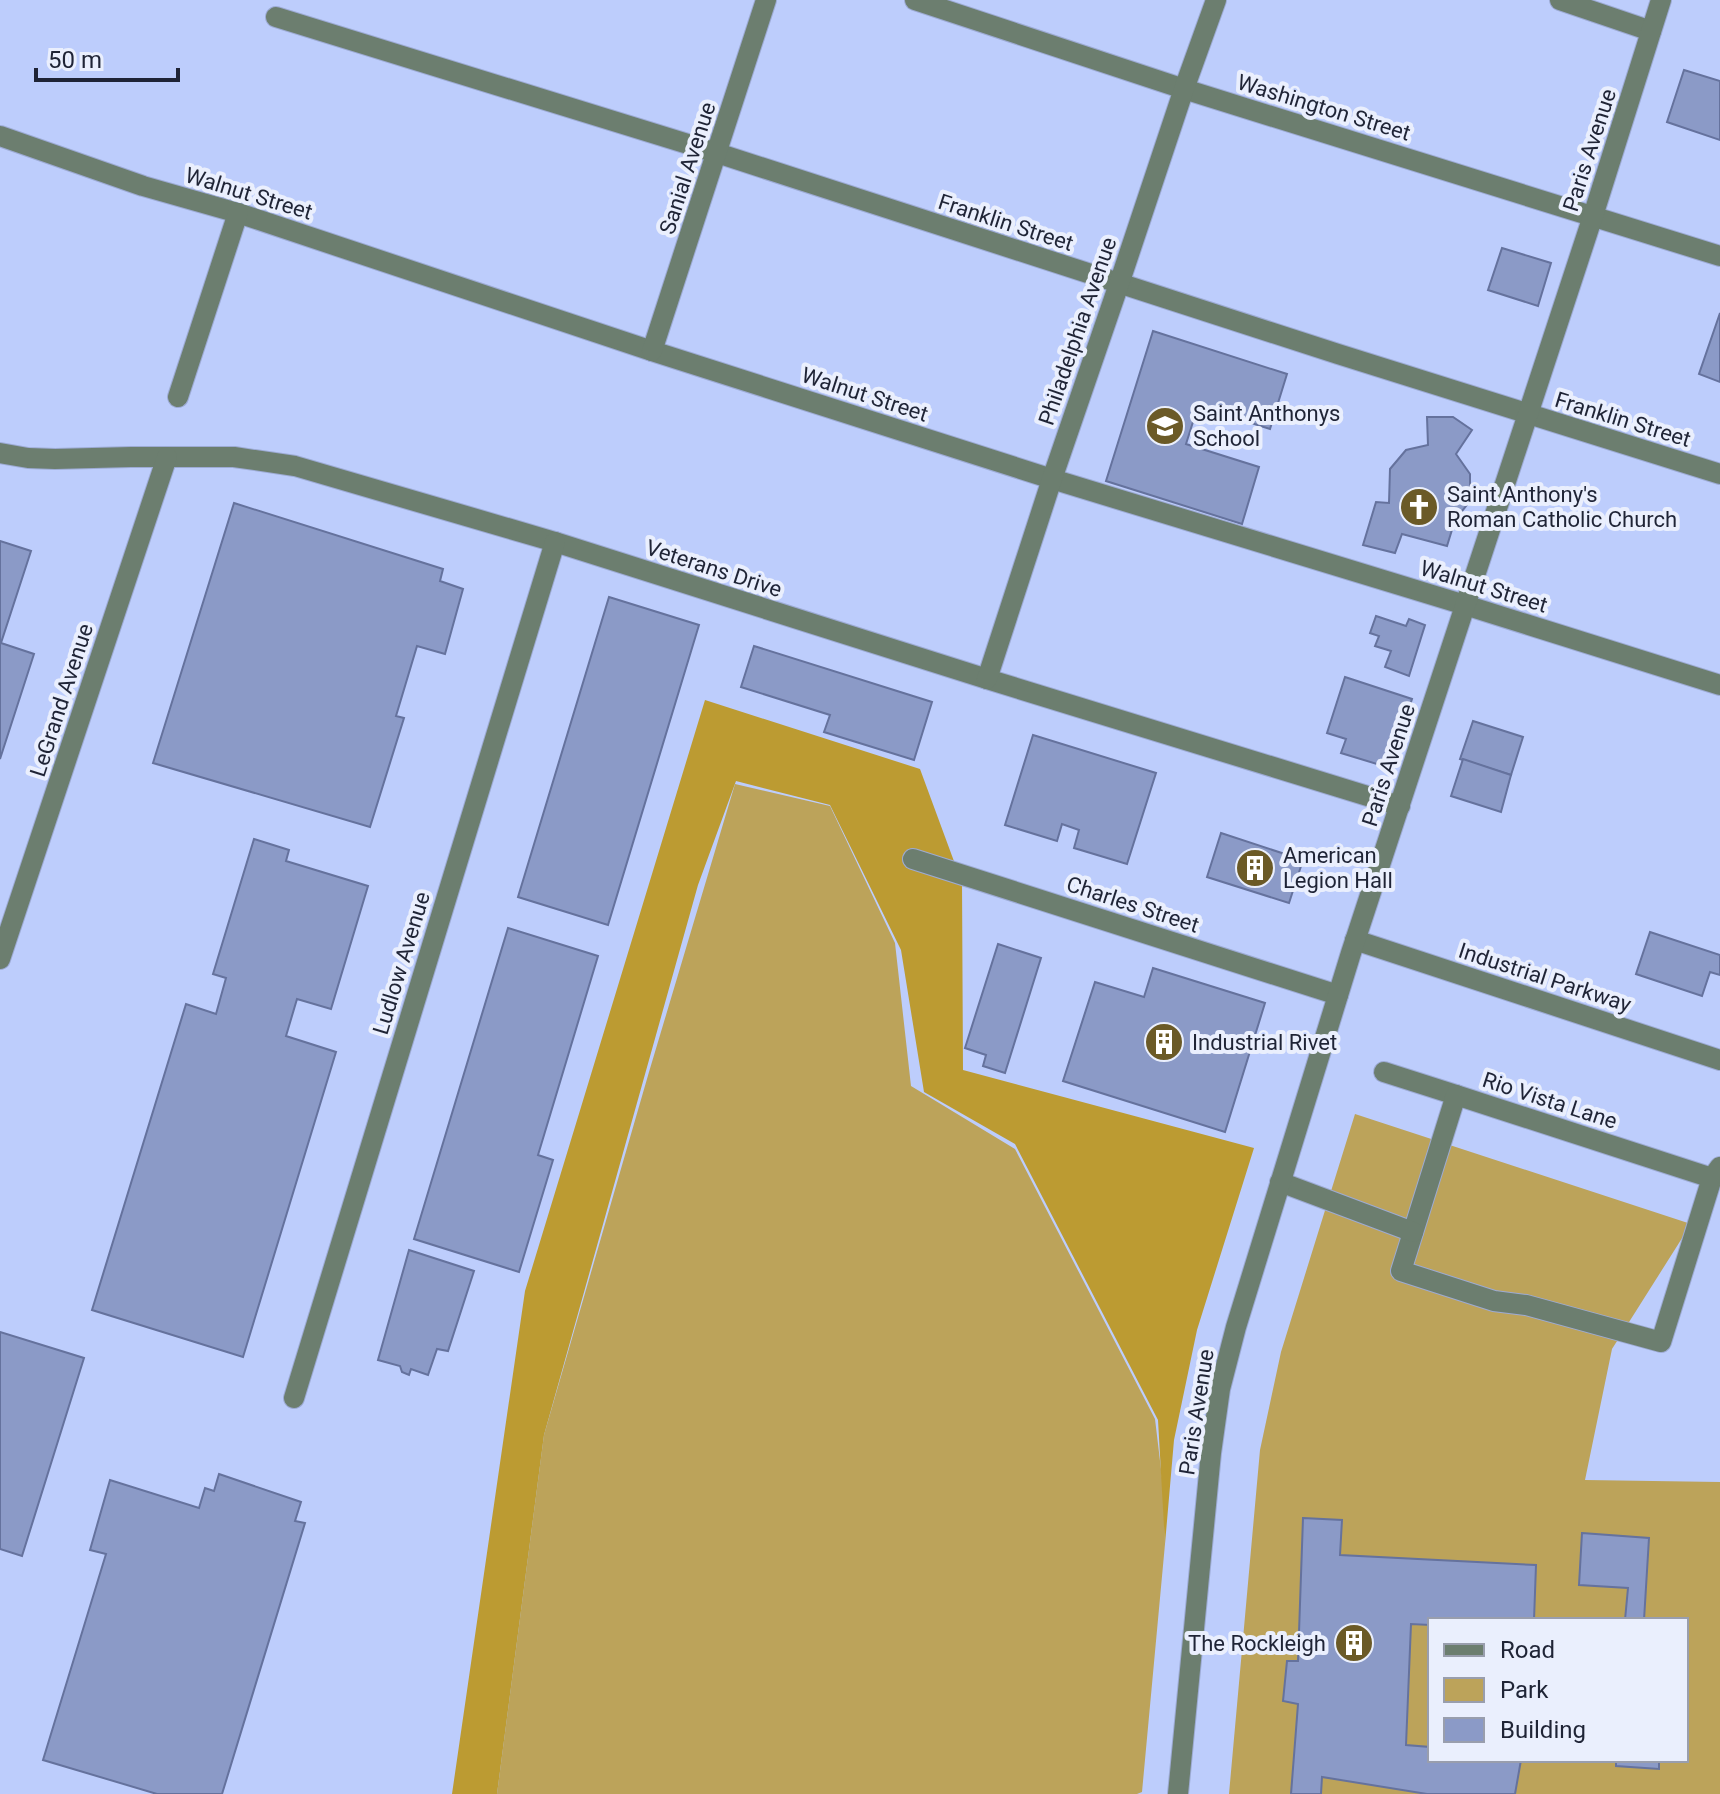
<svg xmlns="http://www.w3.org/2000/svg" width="1720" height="1794" viewBox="0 0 1720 1794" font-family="Roboto,sans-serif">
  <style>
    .green { fill: #bca35a; fill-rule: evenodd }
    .forest { fill: #bc9b32 }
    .building { fill: #8b9ac7; stroke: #65729d; stroke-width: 2 }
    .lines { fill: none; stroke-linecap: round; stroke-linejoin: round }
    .minor-casing { stroke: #9dabd4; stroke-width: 22 }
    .minor { stroke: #6c7e6f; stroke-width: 20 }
    .labels { text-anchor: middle; stroke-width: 8; stroke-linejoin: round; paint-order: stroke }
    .street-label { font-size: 22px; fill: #1f2436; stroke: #eaeffd }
    .poi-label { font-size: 22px; fill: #1f2436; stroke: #eaeffd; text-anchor: start }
  </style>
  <rect width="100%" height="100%" fill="#bdcdfc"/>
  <!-- green -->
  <g class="green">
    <polygon points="735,784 830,806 895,943 911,1086 1015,1149 1155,1419 1163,1486 1165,1544 1142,1792 1137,1794 497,1794 544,1435 649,1072"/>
    <path d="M1355 1114 1691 1224 1612 1349 1585 1480 1720 1482V1794H1229L1260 1450 1281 1352ZM1430 1620H1686V1760H1430Z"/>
  </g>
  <!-- forest -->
  <polygon class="forest" points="705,700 920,769 962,883 963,1070 1254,1148 1197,1330 1174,1440 1165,1544 1158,1420 1015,1144 924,1092 901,950 830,805 736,781 698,885 544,1435 497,1794 452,1794 525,1291"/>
  <!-- building -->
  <g class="building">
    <polygon points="1684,70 1720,81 1720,140 1667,122"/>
    <polygon points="1502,248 1551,263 1538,306 1488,290"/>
    <polygon points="1720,313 1720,382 1699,374"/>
    <polygon points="1153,331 1287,374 1270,429 1198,406 1186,444 1259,467 1242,524 1106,481"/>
    <polygon points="1427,417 1453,417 1472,430 1456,454 1470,474 1470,501 1455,520 1447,546 1402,534 1395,553 1363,545 1376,502 1389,503 1390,469 1406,450 1428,445"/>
    <polygon points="234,503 443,569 440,581 463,589 445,654 417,646 396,716 404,718 370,827 153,763"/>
    <polygon points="0,541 31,551 1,643 34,654 0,759"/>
    <polygon points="609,597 699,625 608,925 518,897"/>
    <polygon points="1376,616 1406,626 1409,619 1425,625 1409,676 1385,667 1391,651 1375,646 1379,636 1370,633"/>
    <polygon points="754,646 932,702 914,760 824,732 830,715 741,687"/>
    <polygon points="1345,677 1412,699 1390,768 1341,753 1346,739 1327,733"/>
    <polygon points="1473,721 1523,737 1511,775 1460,759"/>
    <polygon points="1033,735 1156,773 1127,864 1074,848 1079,830 1062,824 1057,841 1005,825"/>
    <polygon points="1463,759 1511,775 1501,812 1451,796"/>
    <polygon points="1221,833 1303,860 1289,903 1207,877"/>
    <polygon points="254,839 289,850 286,861 368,886 331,1009 297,999 286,1036 336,1052 243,1357 92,1310 186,1004 216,1014 226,978 213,974"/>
    <polygon points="508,928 598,956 538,1155 553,1160 519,1272 414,1239"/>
    <polygon points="1650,932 1720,955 1720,975 1710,972 1702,996 1636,974"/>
    <polygon points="998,944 1041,958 1005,1073 983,1066 986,1055 965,1048"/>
    <polygon points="1153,968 1265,1003 1225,1132 1063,1081 1095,982 1144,997"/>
    <polygon points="409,1250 474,1271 448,1351 437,1349 428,1375 411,1369 409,1375 402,1372 400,1366 378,1360"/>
    <polygon points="0,1332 84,1358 22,1556 0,1549"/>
    <polygon points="219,1474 301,1502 295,1521 305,1523 222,1794 157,1794 43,1760 106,1554 90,1550 110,1480 199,1508 205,1488 214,1491"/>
    <polygon points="1303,1518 1342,1520 1340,1555 1536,1565 1534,1620 1430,1620 1430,1625 1411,1624 1406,1745 1430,1747 1430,1760 1521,1760 1515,1794 1427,1794 1322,1777 1321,1794 1291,1794 1298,1704 1283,1701 1287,1661 1298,1661"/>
    <polygon points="1582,1533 1649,1538 1644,1620 1625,1620 1628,1588 1579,1585"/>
    <polygon points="1616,1760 1659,1760 1659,1769 1616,1766"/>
  </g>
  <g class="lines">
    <!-- minor casing -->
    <g class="minor-casing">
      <g id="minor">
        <polyline points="915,0 1184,89 1720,256"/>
        <polyline points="1560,0 1651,31"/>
        <polyline points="276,17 717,153 1338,354 1720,474"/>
        <polyline points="0,136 143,186 238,213 652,351 1052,479 1465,605 1720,685"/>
        <polyline points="652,351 766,0"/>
        <polyline points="178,397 238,213"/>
        <polyline points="0,453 28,458 55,459 131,457 234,457 295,466 555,542 987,679 1400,806"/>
        <polyline points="987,679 1052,479 1119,284 1184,89 1216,0"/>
        <polyline points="913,859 1338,995"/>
        <polyline points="1355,940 1720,1060"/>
        <polyline points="0,959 167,457"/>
        <polyline points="1384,1072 1456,1095"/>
        <polyline points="1712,1178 1456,1095 1401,1271 1494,1301 1526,1305 1661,1342 1712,1178 1720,1167"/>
        <polyline points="1280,1182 1413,1232"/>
        <polyline points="294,1398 555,542"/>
        <polyline points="1178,1794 1211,1453 1220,1389 1236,1327 1351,953 1593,216 1661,0"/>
      </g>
    </g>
    <!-- minor -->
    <use href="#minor" class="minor"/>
  </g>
  <!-- icons -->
  <defs>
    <g id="school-disc" transform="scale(2)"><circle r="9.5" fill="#6b5a27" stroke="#eaeffd"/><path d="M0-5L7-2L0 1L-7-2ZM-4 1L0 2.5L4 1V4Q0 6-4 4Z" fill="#fff"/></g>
    <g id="church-disc" transform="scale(2)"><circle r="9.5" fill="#6b5a27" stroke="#eaeffd"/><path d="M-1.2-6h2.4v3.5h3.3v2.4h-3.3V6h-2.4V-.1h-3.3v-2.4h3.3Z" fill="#fff"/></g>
    <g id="building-disc" transform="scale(2)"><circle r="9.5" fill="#6b5a27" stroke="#eaeffd"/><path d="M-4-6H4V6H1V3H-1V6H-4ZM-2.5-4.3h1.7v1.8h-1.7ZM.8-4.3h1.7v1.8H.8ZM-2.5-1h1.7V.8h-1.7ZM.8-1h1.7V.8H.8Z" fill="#fff"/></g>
  </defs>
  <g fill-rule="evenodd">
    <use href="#school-disc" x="1165" y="426"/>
    <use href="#church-disc" x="1419" y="507"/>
    <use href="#building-disc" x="1255" y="868"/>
    <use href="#building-disc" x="1164" y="1042"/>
    <use href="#building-disc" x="1354" y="1643"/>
  </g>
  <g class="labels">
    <!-- street labels -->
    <g class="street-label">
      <text transform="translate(1324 107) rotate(17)" y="8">Washington Street</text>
      <text transform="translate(1589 150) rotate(-72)" y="8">Paris Avenue</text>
      <text transform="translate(687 168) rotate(-72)" y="8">Sanial Avenue</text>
      <text transform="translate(249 193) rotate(17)" y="8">Walnut Street</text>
      <text transform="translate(1006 222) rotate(18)" y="8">Franklin Street</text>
      <text transform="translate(1077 331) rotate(-71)" y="8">Philadelphia Avenue</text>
      <text transform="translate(865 394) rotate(18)" y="8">Walnut Street</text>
      <text transform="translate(1623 419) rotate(17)" y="8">Franklin Street</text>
      <text transform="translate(714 568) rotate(18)" y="8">Veterans Drive</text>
      <text transform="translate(1484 586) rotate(17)" y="8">Walnut Street</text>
      <text transform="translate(61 700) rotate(-72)" y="8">LeGrand Avenue</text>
      <text transform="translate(1388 765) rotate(-72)" y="8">Paris Avenue</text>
      <text transform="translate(1133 904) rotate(18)" y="8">Charles Street</text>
      <text transform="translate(401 963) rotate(-73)" y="8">Ludlow Avenue</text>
      <text transform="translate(1545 977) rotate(18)" y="8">Industrial Parkway</text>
      <text transform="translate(1550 1100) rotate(18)" y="8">Rio Vista Lane</text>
      <text transform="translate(1196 1412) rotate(-81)" y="8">Paris Avenue</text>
    </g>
    <!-- poi labels -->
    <g class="poi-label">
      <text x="1193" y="421">Saint Anthonys<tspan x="1193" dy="25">School</tspan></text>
      <text x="1447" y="502">Saint Anthony's<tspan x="1447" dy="25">Roman Catholic Church</tspan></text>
      <text x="1283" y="863">American<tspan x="1283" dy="25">Legion Hall</tspan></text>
      <text x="1192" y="1050">Industrial Rivet</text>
      <text x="1326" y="1651" text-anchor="end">The Rockleigh</text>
    </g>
  </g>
  <!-- legend -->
  <rect x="1428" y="1618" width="260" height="144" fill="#eaeffd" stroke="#999ead" stroke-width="2"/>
  <rect x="1444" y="1644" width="40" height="12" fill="#6c7e6f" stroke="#999ead" stroke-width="2"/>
  <text x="1500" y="1658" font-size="24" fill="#1f2436">Road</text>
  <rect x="1444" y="1678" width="40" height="24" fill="#bca35a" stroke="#999ead" stroke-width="2"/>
  <text x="1500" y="1698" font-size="24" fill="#1f2436">Park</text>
  <rect x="1444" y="1718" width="40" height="24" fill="#8b9ac7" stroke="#999ead" stroke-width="2"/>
  <text x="1500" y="1738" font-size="24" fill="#1f2436">Building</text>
  <!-- scale -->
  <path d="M36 68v12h142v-12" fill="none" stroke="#1f2436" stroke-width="4"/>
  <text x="48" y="68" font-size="24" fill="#1f2436" stroke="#eaeffd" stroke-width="6" paint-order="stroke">50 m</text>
</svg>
